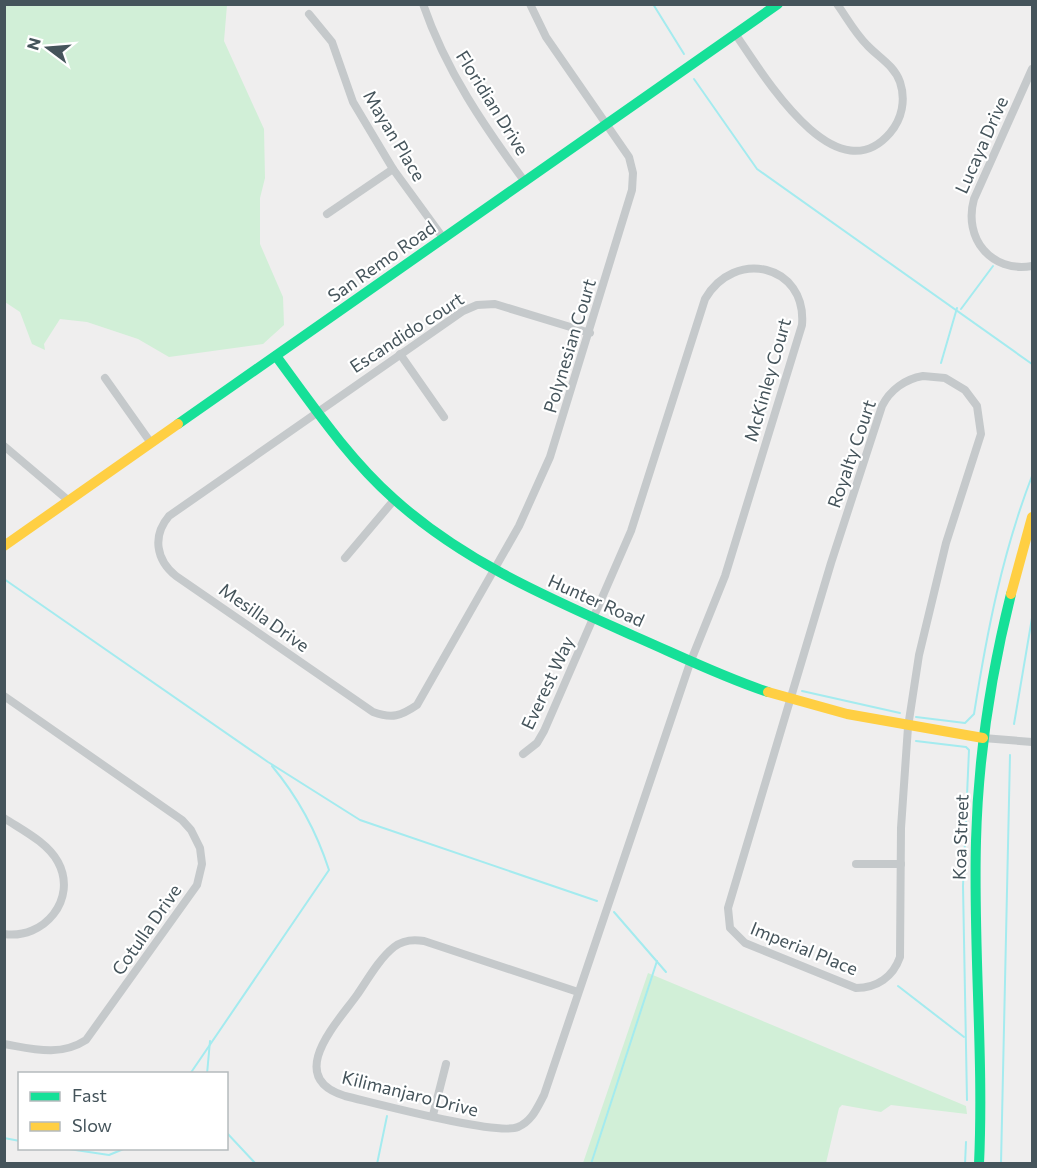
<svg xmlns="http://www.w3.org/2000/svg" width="1037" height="1168" viewBox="0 0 1037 1168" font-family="Commissioner,sans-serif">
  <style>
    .green { fill: #d1efd7 }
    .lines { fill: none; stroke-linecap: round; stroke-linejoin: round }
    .stream { stroke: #a4ebef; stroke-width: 2 }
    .street { stroke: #c5c9cb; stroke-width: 8 }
    .fast { stroke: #16e098; stroke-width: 10 }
    .slow { stroke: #ffcf43; stroke-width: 10 }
    .labels { text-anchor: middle; stroke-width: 4.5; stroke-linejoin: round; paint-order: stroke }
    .street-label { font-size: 18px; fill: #45545b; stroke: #fff }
  </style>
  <rect width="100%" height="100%" fill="#efeeee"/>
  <!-- green -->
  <g class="green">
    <polygon points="4,5 227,5 224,41 264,129 265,178 260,198 260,244 283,297 284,325 263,344 169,357 138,339 87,322 60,319 44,344 45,350 32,344 20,312 5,302"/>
    <polygon points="648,973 966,1106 967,1114 891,1105 881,1112 842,1105 839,1108 826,1163 583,1163"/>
  </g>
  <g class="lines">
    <!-- stream -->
    <g class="stream">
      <polyline points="653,4 684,54"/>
      <polyline points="694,79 757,169 1032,364"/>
      <polyline points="961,309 993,266"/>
      <polyline points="941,363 957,308"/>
      <polyline points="4,579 268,762 360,820 597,901"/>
      <polyline points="802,691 900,713"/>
      <path d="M916 717 965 723 974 714C987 632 1002 554 1032 476"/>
      <polyline points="1014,724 1032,618"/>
      <polyline points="916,741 966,747 969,750 963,886 967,1100"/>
      <polyline points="614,912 666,972"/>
      <polyline points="898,986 964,1037"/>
      <path d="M190 1074 329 870C317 833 297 796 272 766"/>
      <polyline points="207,1074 210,1041"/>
      <polyline points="226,1132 256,1164"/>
      <polyline points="4,1138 20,1141"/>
      <polyline points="62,1148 109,1155 126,1148"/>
      <polyline points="377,1164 387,1116"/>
      <polyline points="591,1164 657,961"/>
      <polyline points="965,1164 966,1142"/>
      <polyline points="1001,1164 1010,755"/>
    </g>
    <!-- street -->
    <g class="street">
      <path d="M423 4C446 71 484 126 525 182"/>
      <path d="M530 4 546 37 629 157 633 173 632 190 550 457 519 526 417 705C401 716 392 719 373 712L176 576C156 560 152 536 169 516L463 311 477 305 495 304 590 333"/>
      <polyline points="309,14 332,42 353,102 393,169 444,239"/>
      <path d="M736 35C761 71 835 197 890 133 902 119 906 100 900 82 894 65 878 57 867 45 855 33 847 18 837 4"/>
      <path d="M1032 69 974 199C963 238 991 273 1032 266"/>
      <polyline points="327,214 393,169"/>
      <polyline points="400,354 444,417"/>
      <path d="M923 376 945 378 965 390 977 406 981 434 946 543 919 655 908 727 901 828 900 957C893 977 877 988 856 988L745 943 730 928 728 908 831 563 882 406C890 390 905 379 923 376Z"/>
      <polyline points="105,378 151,443"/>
      <polyline points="4,446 69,501"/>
      <polyline points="345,558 394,500"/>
      <path d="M4 696 182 820 191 830 200 848 202 864 197 885 86 1040C60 1057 33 1049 4 1044"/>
      <polyline points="983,738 1032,742"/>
      <path d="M523 754 537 743 544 731 631 531 705 299C734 248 807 264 802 325L725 576 690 663 544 1095C537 1108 532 1121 518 1127 497 1136 375 1103 345 1096 284 1077 337 1023 357 995 368 979 379 959 394 947 403 940 413 939 424 941L578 992"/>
      <path d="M4 818C22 830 47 842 58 862 78 899 44 940 4 934"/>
      <polyline points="856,864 901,864"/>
      <polyline points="433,1115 446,1064"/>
    </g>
    <!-- fast -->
    <g class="fast">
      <path d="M276 356C313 406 348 458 394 499 464 562 549 598 634 636 678 655 722 677 768 692"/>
      <polyline points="178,424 778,4"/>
      <path d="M979 1164C984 1056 973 949 976 841 978 758 991 674 1011 594"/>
    </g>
    <!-- slow -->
    <g class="slow">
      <polyline points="4,546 178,424"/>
      <polyline points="1011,594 1032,517"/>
      <polyline points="768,692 847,714 983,738"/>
    </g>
  </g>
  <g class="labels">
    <!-- street labels -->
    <g class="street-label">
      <text transform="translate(492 103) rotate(58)" y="6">Floridian Drive</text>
      <text transform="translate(394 136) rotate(59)" y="6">Mayan Place</text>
      <text transform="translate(982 145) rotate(-66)" y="6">Lucaya Drive</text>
      <text transform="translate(382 262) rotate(-35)" y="6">San Remo Road</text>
      <text transform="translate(407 333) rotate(-33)" y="6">Escandido court</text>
      <text transform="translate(570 346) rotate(-73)" y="6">Polynesian Court</text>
      <text transform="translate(768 380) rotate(-74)" y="6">McKinley Court</text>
      <text transform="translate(852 454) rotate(-71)" y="6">Royalty Court</text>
      <text transform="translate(596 601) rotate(24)" y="6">Hunter Road</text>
      <text transform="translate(264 618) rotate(35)" y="6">Mesilla Drive</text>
      <text transform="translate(548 683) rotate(-65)" y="6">Everest Way</text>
      <text transform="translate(961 837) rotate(-88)" y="6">Koa Street</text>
      <text transform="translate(147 930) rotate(-55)" y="6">Cotulla Drive</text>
      <text transform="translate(804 949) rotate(22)" y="6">Imperial Place</text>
      <text transform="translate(410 1094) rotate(14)" y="6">Kilimanjaro Drive</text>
    </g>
  </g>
  <!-- border -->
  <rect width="1037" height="1168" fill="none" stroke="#45545b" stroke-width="12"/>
  <!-- legend -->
  <rect x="18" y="1072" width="210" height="78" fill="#ffffff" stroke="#b5bbbd" stroke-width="1.5"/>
  <rect x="30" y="1092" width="30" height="9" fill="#16e098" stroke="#b5bbbd" stroke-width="1.5"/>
  <text x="72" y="1102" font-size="18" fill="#45545b">Fast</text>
  <rect x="30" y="1122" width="30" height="9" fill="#ffcf43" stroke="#b5bbbd" stroke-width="1.5"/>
  <text x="72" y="1132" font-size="18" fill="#45545b">Slow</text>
  <!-- north arrow -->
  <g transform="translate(48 48) rotate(286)" stroke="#ffffff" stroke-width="4.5" paint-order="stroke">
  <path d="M0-4.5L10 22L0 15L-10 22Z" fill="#45545b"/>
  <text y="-9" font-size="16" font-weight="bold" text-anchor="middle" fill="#45545b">N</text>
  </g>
</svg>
